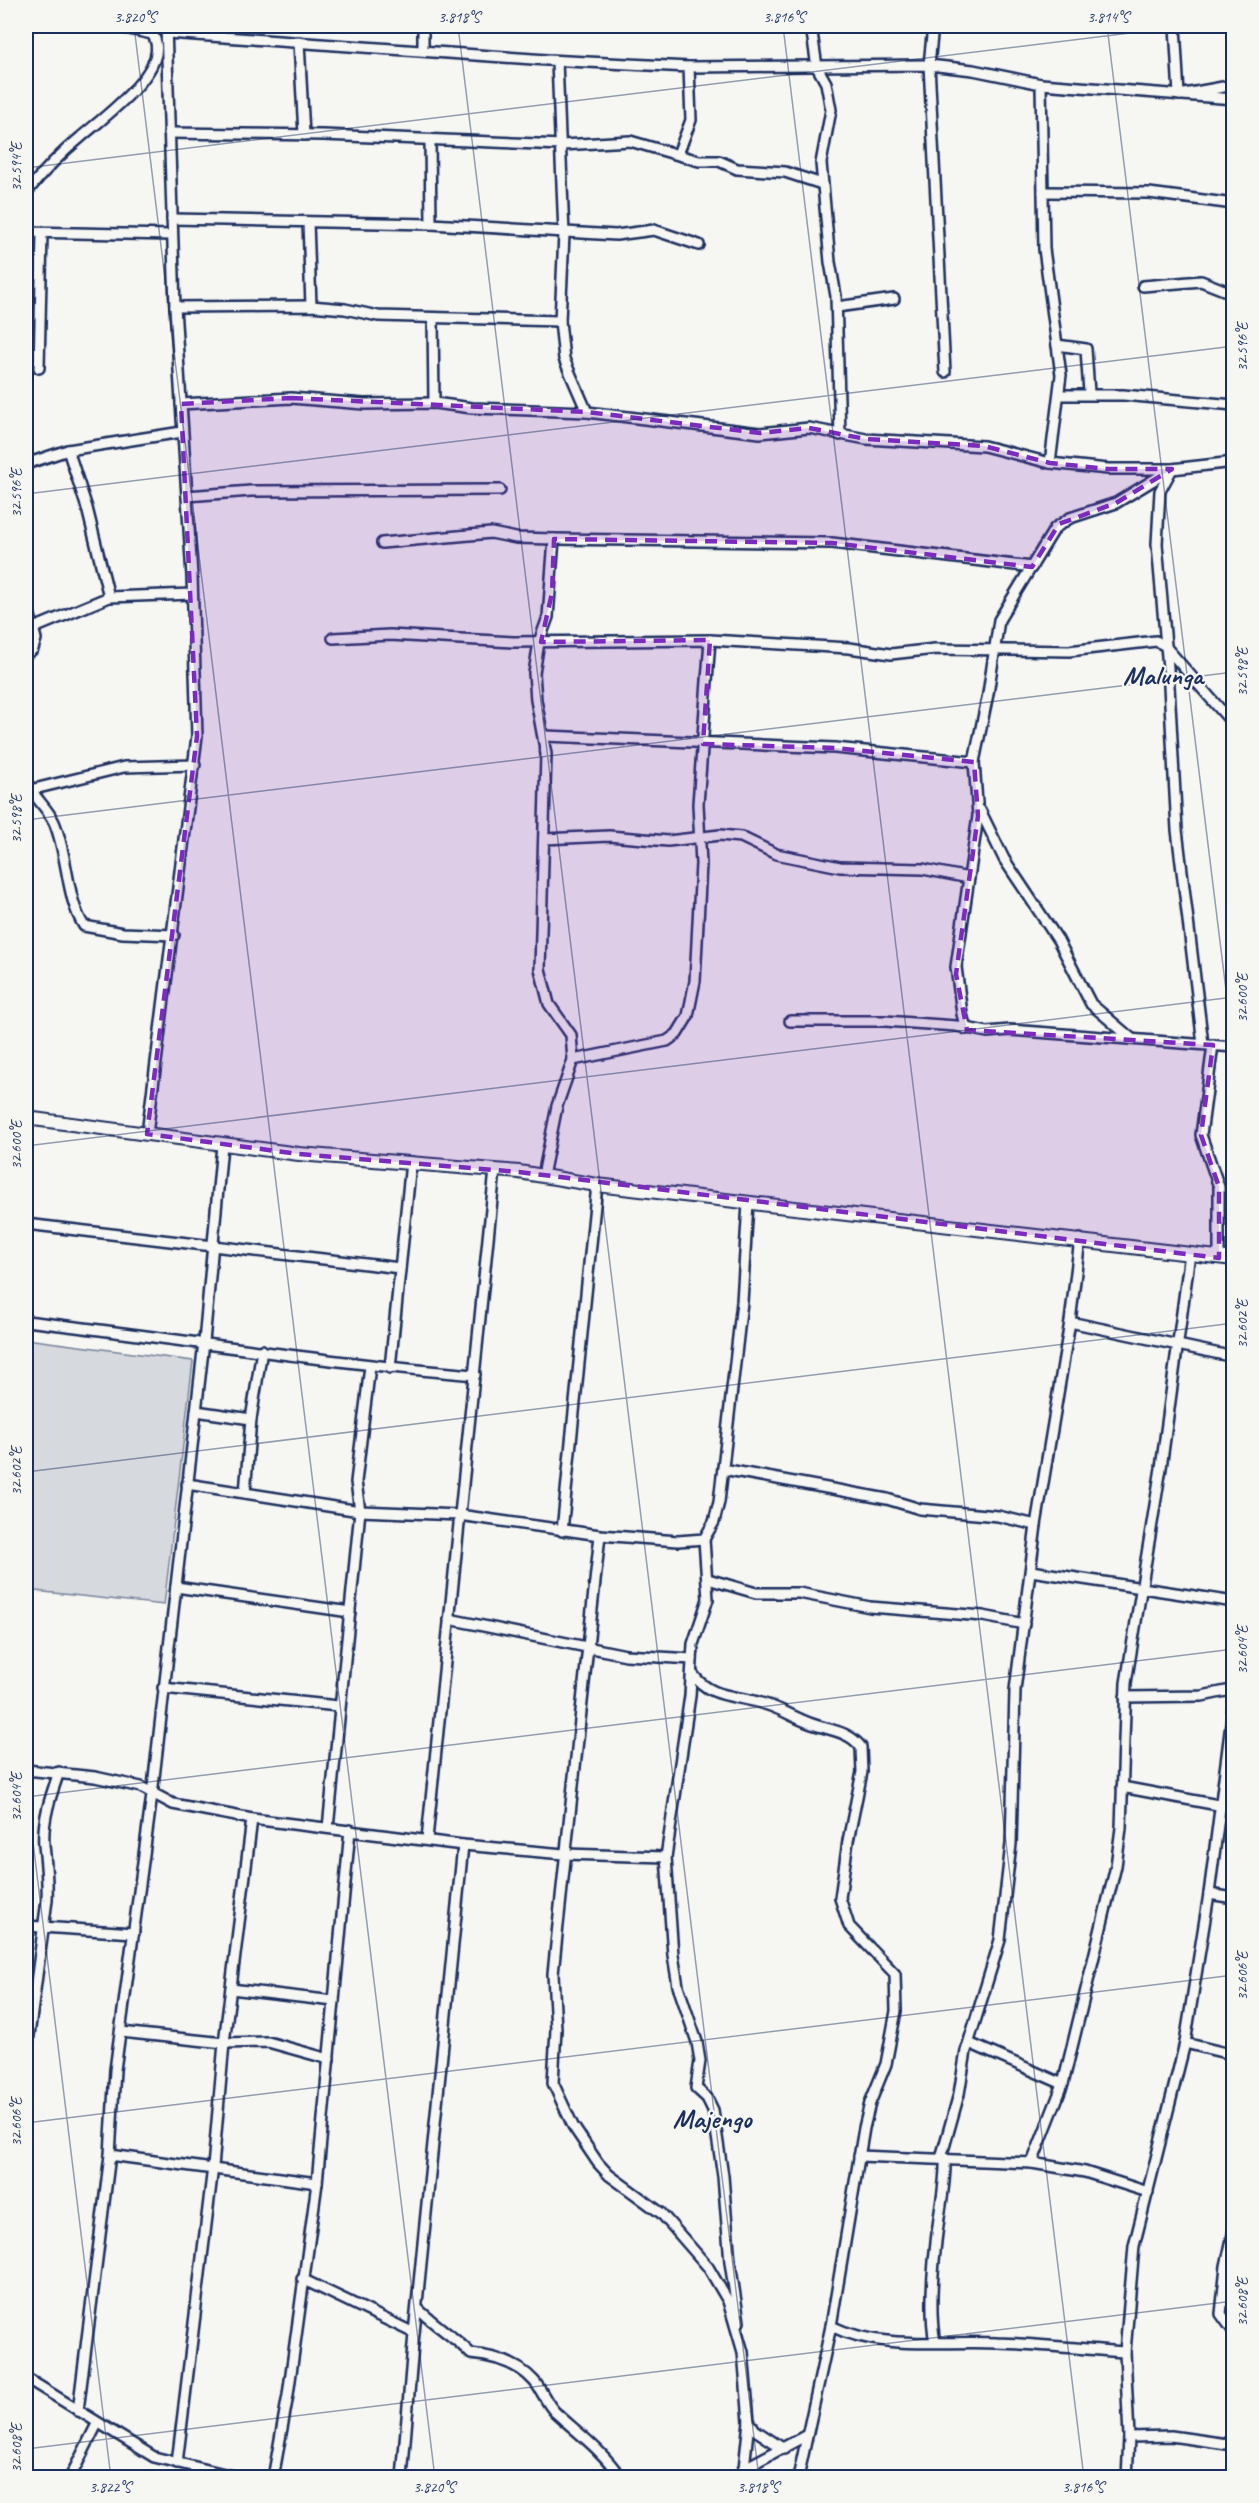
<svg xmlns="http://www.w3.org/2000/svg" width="1259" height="2503" viewBox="0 0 1259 2503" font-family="Caveat,sans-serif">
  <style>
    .green { fill: #d6d9dd; stroke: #78849e; stroke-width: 1.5 }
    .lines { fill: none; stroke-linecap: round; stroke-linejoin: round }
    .minor-casing { stroke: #1b2f5e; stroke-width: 14 }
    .tertiary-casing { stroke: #1b2f5e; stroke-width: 16 }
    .minor { stroke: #f6f6f2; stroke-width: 9 }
    .tertiary { stroke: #f6f6f2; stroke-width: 12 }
    .marked { fill: #7b2cbf; fill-opacity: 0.2; stroke: #7b2cbf; stroke-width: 4.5; stroke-dasharray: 12 8; stroke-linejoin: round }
    .ticks { fill: none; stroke: #1b2f5e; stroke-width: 1.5; stroke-opacity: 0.45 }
    .labels { text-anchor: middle; stroke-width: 4.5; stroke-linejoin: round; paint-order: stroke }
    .quarter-label { font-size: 27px; font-weight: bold; fill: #1b2f5e; stroke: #f6f6f2 }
    .neatline { fill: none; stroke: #1b2f5e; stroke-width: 2 }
    .ticks-label { font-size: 15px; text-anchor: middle; fill: #1b2f5e }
  </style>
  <rect width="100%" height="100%" fill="#f6f6f2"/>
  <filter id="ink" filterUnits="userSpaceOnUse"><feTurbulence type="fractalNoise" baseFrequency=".0167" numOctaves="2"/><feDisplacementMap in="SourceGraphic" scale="12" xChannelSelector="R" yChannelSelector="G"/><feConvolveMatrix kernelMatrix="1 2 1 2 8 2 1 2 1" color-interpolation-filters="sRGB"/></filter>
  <g filter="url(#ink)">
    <!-- green -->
    <polygon class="green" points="26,1339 193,1361 164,1605 26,1590"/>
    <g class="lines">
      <!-- minor casing -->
      <g class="minor-casing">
        <g id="minor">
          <polyline points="811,26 817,67 826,83 831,110 821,163 830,262 836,296 840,435"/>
          <polyline points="933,26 929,65 945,372"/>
          <polyline points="1175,26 1179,95 1234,85"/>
          <polyline points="167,33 547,60 689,67 929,65 973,70 1041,84 1234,99"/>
          <polyline points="299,42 304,135"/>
          <polyline points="423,50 423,26"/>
          <polyline points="557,61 564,234 560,321 564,359 587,412"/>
          <polyline points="1041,84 1044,249 1061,375 1050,463"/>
          <polyline points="169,133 323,135 562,145 630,141 699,161 719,161 737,169 785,172 822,184"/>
          <polyline points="430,140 431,224"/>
          <polyline points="678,154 691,120 689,67"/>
          <polyline points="1043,192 1149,193 1234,204"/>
          <path d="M26 193C42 173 61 153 81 137 101 119 176 66 152 34L115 26"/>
          <polyline points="172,219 431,224 616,235 654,230 699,245"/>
          <polyline points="308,222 311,306"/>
          <polyline points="26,232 172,235"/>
          <polyline points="1143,286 1201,281 1234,294"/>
          <polyline points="175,307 311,306 345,309 378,316 560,321"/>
          <polyline points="837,307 894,299"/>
          <polyline points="433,318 434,403"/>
          <polyline points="1057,345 1086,349 1089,393"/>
          <polyline points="39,368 42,233"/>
          <polyline points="1060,395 1123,395 1234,405"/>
          <polyline points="181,404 291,398 364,404 434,403 472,408 587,412 760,433 809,428 866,439 984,446 1050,463 1108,469 1172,469 1234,462"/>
          <polyline points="26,464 68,450 182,432"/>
          <polyline points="1172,469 1160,491 1157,544 1168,668 1177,830 1203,1044"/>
          <polyline points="187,496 251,491 500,490"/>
          <polyline points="382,543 491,533 516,538 554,539 832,543 1032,567"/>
          <polyline points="109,597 192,594"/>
          <polyline points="26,600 36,639 33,649 26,654"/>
          <polyline points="34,628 109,597 87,508 68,450"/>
          <polyline points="333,638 390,635 513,642 710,640 849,648 891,654 935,649 1069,651 1156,641 1164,645 1234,725"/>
          <polyline points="545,736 835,748 974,762"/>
          <path d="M26 780C32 796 47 807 54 822 68 854 66 899 84 926L123 933 174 935"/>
          <polyline points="26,791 124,767 195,765"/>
          <polyline points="980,810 1004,859 1058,940 1091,1004 1132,1039"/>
          <polyline points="544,839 609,836 668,841 720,835 741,837 776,854 840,867 923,869 969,878"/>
          <polyline points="790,1021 885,1021 956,1026 987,1032 1010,1030 1234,1047"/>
          <polyline points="966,1029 962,1014 956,967 978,816 974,762 988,694 999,620 1055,528 1070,518 1116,503 1170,470"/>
          <polyline points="1213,1045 1201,1135 1219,1187 1219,1258"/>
          <polyline points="573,1060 667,1041 677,1034 688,1016 695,981 701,864 698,804 710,640"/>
          <polyline points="147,1134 197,736 192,576 175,307 166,26"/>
          <polyline points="543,1176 557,1106 573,1060 571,1035 549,1004 540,969 546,754 536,700 534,673 539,642 548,617 554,539"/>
          <polyline points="26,1224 400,1268"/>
          <path d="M26 1321C175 1338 325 1363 475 1375"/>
          <polyline points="1070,1322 1234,1357"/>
          <polyline points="390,1368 411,1162"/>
          <polyline points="196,1411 251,1419"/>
          <polyline points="723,1469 887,1499 920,1509 998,1516 1036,1525"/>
          <polyline points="187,1484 360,1511 459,1515 600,1535 678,1541 704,1539 714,1522 719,1502 742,1302 748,1203"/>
          <polyline points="245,1493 251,1419 262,1350"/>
          <polyline points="562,1531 597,1185"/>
          <polyline points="600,1535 558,1925 553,1974 556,2029 553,2083 573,2126 598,2163 609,2175 661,2213 708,2267 728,2301 743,2352 749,2421 755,2430 784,2449"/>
          <polyline points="1031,1571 1234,1602"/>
          <polyline points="708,1579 756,1593 799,1593 870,1607 983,1616 1024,1624"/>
          <polyline points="176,1587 350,1612"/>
          <polyline points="449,1619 626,1655 692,1659"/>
          <path d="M692 1673C709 1698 734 1695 761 1703 779 1707 794 1718 812 1724 829 1730 849 1731 861 1747L862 1772 848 1841 840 1898 849 1926 895 1974 896 2011 886 2064 870 2103 864 2128 831 2326 798 2478"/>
          <polyline points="163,1688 338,1706"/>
          <polyline points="1125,1697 1202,1696 1226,1691 1234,1692"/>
          <polyline points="26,1770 95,1777 141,1787 173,1804 252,1819 463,1845 564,1854 666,1857 690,1696 693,1644 708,1599 704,1539"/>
          <polyline points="1122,1787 1234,1808"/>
          <polyline points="328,1828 360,1511 356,1482 370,1366"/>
          <polyline points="427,1839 495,1170"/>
          <polyline points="666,1857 673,1955 678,1986 697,2042 700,2061 696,2088 707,2098 713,2110 723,2176 730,2262 739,2322"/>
          <polyline points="1209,1894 1234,1898"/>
          <polyline points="26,1926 134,1933"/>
          <polyline points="231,1989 334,2001"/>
          <polyline points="121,2032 224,2043 268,2042 329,2059"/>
          <polyline points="969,2043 1063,2084"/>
          <polyline points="1185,2043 1234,2055"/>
          <path d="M26 2058 47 1900C48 1881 46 1864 44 1845 42 1820 51 1795 59 1772"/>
          <polyline points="110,2155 317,2183"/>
          <polyline points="859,2156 1032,2163 1085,2172 1148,2192"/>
          <polyline points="941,2158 959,2094 966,2051 1000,1940 1011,1844 1015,1690 1036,1525 1070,1322 1080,1239"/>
          <polyline points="1032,2163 1063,2084 1116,1866 1121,1828 1126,1683 1161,1468 1190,1253"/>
          <polyline points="1234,2230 1226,2266 1221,2314 1234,2332"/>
          <polyline points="302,2279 414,2333 402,2478"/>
          <path d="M417 2308C434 2325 455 2337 471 2354 493 2356 518 2363 534 2381 542 2390 546 2403 555 2412 578 2433 603 2451 621 2478"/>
          <path d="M831 2326C882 2351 942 2340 997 2343 1040 2344 1083 2349 1125 2352"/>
          <polyline points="414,2333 463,1845"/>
          <path d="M935 2342C928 2307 934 2254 939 2218 942 2198 946 2178 945 2158"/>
          <polyline points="26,2378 154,2457 241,2478"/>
          <polyline points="78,2411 110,2155 115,2070 152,1795 204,1342 222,1145"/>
          <polyline points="1129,2437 1171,2436 1234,2445"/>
          <polyline points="177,2463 213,2167 224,2043 252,1819"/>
          <polyline points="743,2469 807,2435"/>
          <polyline points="70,2478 97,2424"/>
          <polyline points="273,2478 288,2395 317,2183 350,1830"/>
          <polyline points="743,2478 749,2421"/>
          <polyline points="1127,2478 1129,2437 1125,2352 1134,2246 1185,2043 1209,1894 1234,1701"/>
        </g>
      </g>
      <!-- tertiary casing -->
      <g class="tertiary-casing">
        <polyline id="tertiary" points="26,1118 299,1154 519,1172 597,1185 1234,1259"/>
      </g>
      <!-- minor -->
      <use href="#minor" class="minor"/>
      <!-- tertiary -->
      <use href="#tertiary" class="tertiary"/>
    </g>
  </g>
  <!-- marked area -->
  <path class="marked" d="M291 398 587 412 760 433 809 428 866 439 984 446 1050 463 1108 469H1172L1116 503 1059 524 1032 567 832 543 554 539 552 593 541 642 710 640 703 744 835 748 974 762 978 816 956 974 967 1030 1213 1045 1201 1135 1219 1187V1258L519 1172 299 1154 147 1134 197 736 181 404Z"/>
  <!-- ticks -->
  <path class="ticks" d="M134 26 435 2478M458 26 759 2478M783 26 1084 2478M1107 26 1234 1055M26 168 1187 26M26 494 1234 346M26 820 1234 672M26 1146 1234 997M26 1472 1234 1323M26 1785 111 2478M26 1797 1234 1649M26 2123 1234 1975M26 2449 1234 2301"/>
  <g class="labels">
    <!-- quarter labels -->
    <g class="quarter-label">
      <text x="1163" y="684">Malunga</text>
      <text x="712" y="2127">Majengo</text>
    </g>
  </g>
  <!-- margin -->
  <rect width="1259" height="2503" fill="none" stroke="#f6f6f2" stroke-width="66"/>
  <rect x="33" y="33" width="1193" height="2437" class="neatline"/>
  <g class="ticks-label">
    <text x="135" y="22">3.820°S</text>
    <text x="459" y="22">3.818°S</text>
    <text x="784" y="22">3.816°S</text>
    <text x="1108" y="22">3.814°S</text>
    <text transform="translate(16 167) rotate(-90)" y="5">32.594°E</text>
    <text transform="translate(1242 347) rotate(-90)" y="5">32.596°E</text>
    <text transform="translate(16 493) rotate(-90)" y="5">32.596°E</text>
    <text transform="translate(1242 672) rotate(-90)" y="5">32.598°E</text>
    <text transform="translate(16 819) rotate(-90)" y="5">32.598°E</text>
    <text transform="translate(1242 998) rotate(-90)" y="5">32.600°E</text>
    <text transform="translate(16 1145) rotate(-90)" y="5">32.600°E</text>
    <text transform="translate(1242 1324) rotate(-90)" y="5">32.602°E</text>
    <text transform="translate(16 1471) rotate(-90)" y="5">32.602°E</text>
    <text transform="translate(1242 1650) rotate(-90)" y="5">32.604°E</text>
    <text transform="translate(16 1797) rotate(-90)" y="5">32.604°E</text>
    <text transform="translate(1242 1976) rotate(-90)" y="5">32.606°E</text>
    <text transform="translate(16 2122) rotate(-90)" y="5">32.606°E</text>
    <text transform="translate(1242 2302) rotate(-90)" y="5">32.608°E</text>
    <text transform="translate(16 2448) rotate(-90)" y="5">32.608°E</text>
    <text x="110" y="2492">3.822°S</text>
    <text x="434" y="2492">3.820°S</text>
    <text x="758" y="2492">3.818°S</text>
    <text x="1083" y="2492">3.816°S</text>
  </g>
</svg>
